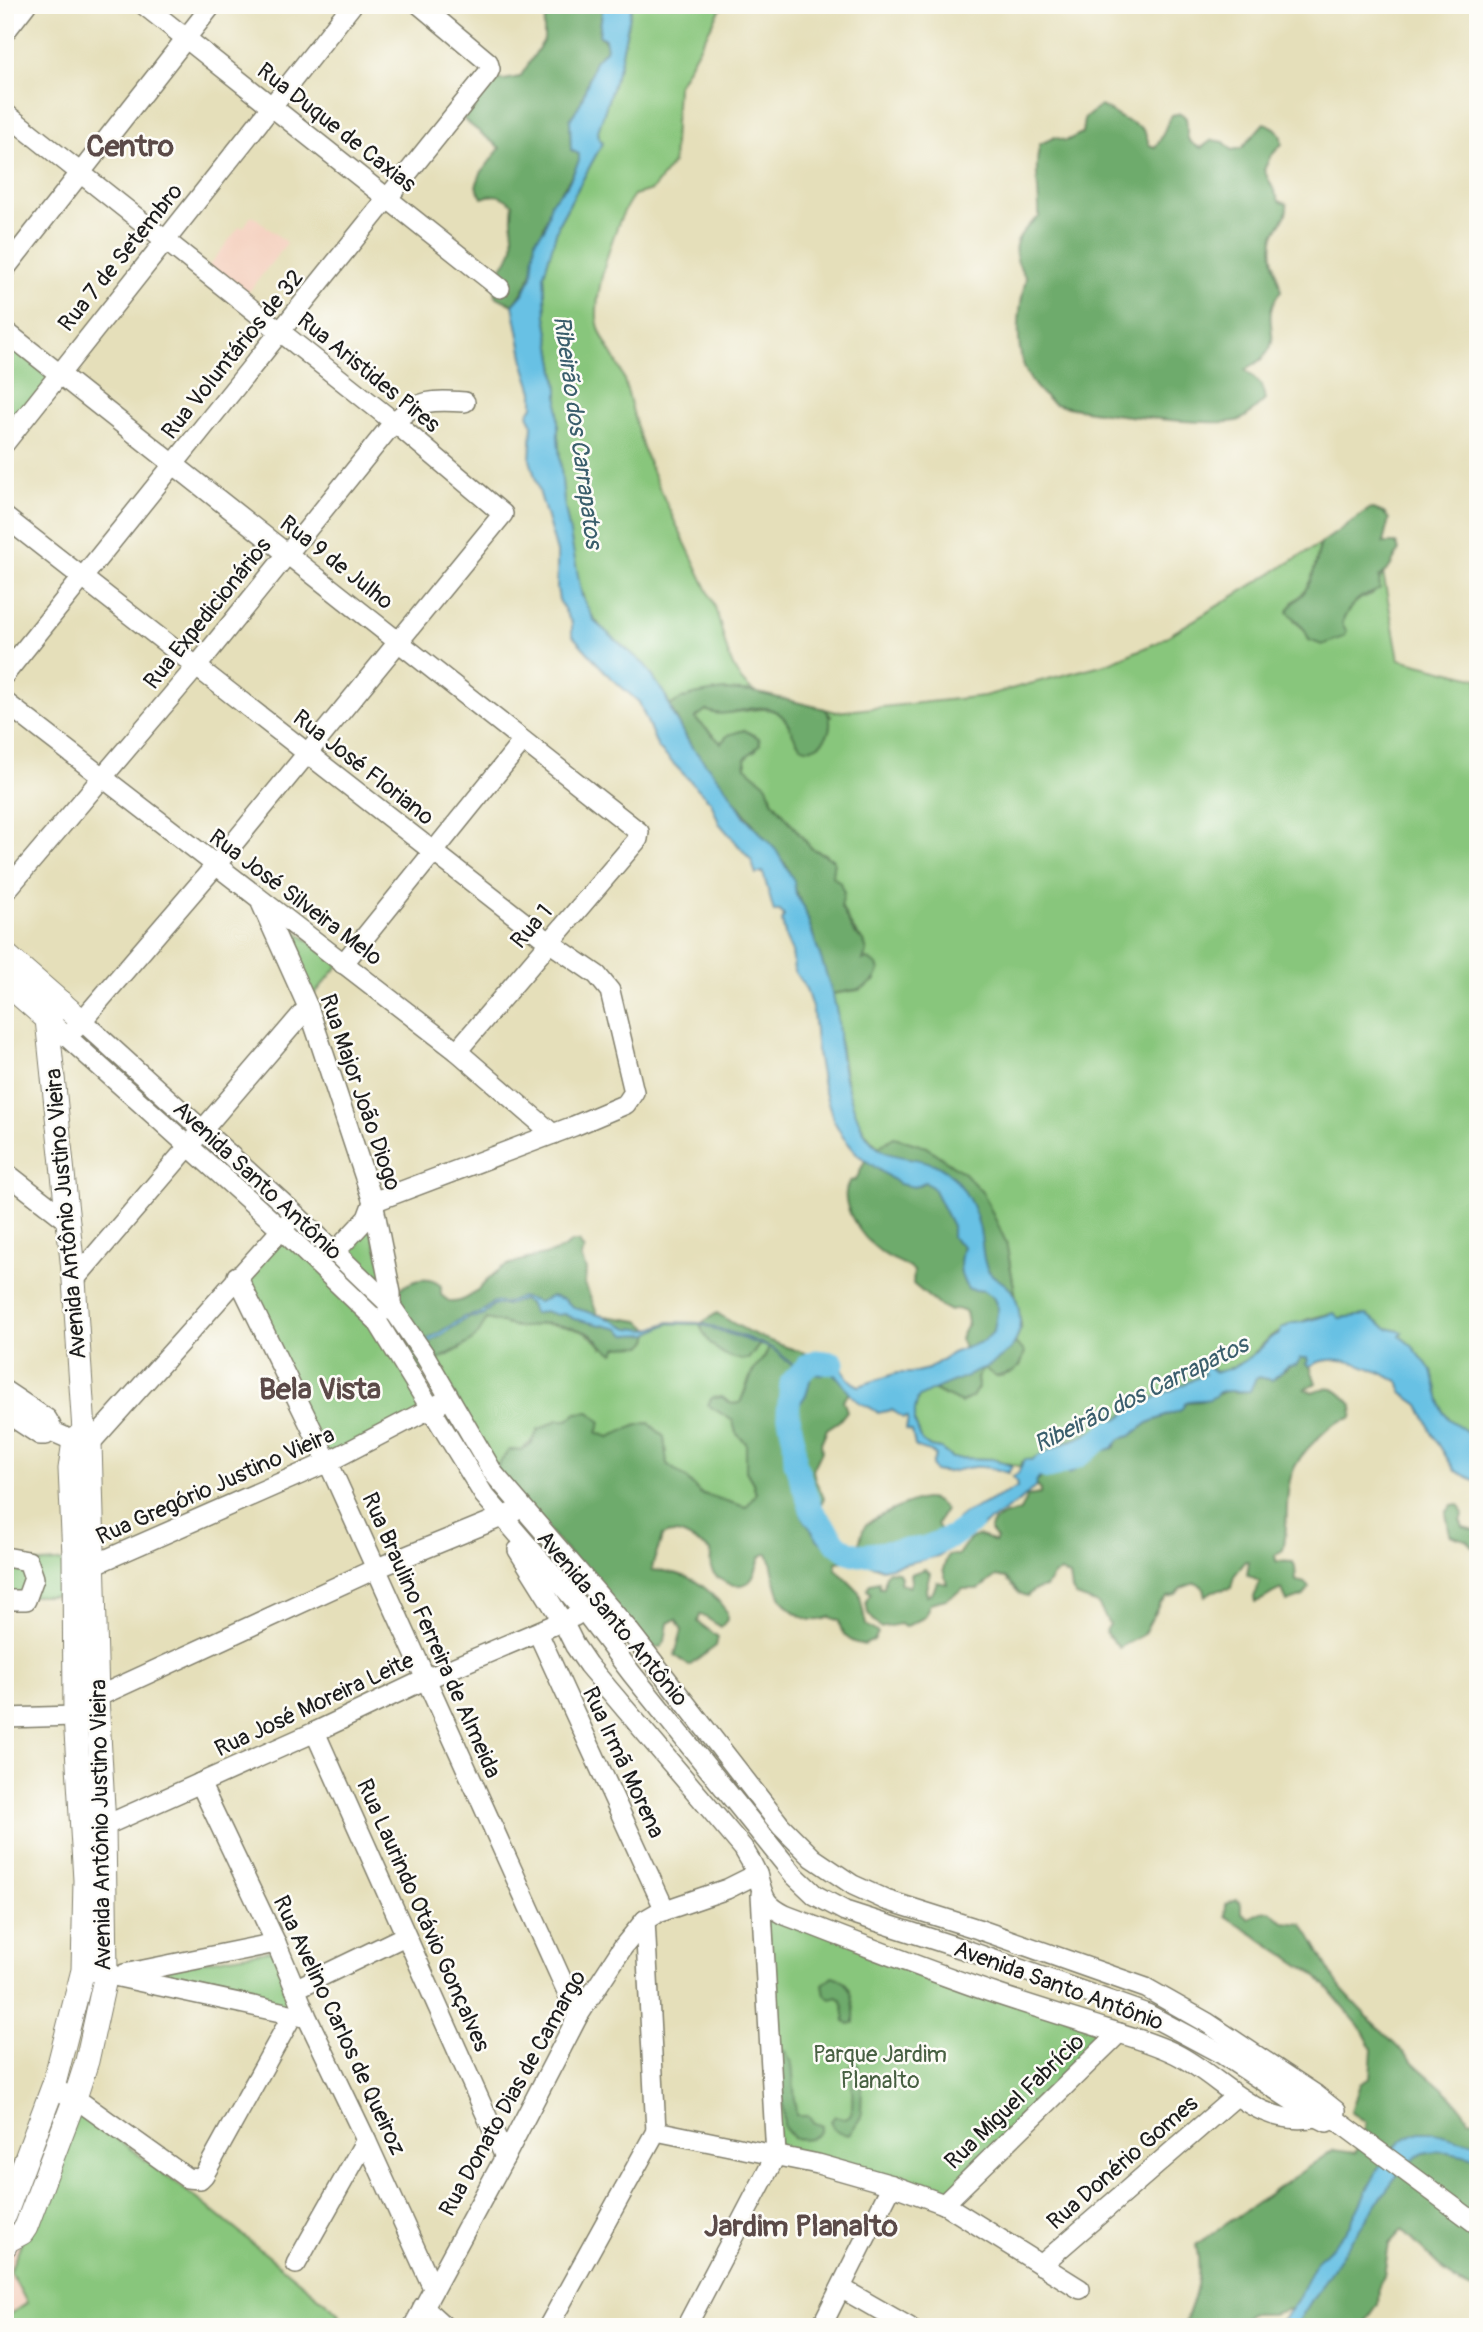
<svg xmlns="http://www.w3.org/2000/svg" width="1483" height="2332" viewBox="0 0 1483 2332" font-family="Pangolin,sans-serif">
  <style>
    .built { fill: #f5d3c2 }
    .green { fill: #88c67c; stroke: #52714c; stroke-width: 2 }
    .forest { fill: #6eab6c; stroke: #456444; stroke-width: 2 }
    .water { fill: #67c1e4; stroke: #426e80; stroke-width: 2 }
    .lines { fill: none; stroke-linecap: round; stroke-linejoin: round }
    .river { stroke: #67c1e4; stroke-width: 23 }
    .minor-casing { stroke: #807e6b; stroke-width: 22 }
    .major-casing { stroke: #807e6b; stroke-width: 25 }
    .minor { stroke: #fff; stroke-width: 19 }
    .major { stroke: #fff; stroke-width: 23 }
    .labels { text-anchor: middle; stroke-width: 5; stroke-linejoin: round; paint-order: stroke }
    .street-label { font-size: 23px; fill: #1c1c1c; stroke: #fdfcf7 }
    .park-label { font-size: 23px; fill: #476042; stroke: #fdfcf7 }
    .water-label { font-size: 24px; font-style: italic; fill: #3a5e6c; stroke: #fdfcf7 }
    .district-label { font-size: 30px; font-weight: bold; fill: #5b4a48; stroke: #fdfcf7 }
  </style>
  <rect width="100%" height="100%" fill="#fdfcf7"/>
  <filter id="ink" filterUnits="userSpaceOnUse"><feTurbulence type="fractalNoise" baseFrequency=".0143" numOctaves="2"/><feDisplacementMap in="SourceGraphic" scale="14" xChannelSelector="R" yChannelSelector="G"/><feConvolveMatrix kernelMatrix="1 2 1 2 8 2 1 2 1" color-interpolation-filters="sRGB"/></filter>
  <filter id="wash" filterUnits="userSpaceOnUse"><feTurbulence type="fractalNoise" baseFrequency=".00686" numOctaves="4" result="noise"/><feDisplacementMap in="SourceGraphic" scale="28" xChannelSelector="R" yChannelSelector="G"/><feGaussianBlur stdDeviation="1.57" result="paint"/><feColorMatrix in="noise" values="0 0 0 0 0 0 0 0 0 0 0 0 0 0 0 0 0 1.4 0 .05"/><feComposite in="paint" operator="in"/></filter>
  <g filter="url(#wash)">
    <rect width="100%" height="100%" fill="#e5dfba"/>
    <!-- built -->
    <g class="built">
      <polygon points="252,215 287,243 247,294 208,267 240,226 243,228"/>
      <polygon points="5,2240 20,2245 9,2271 25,2302 5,2316"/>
    </g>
    <!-- green -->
    <g class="green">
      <path d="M632 5H723L677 87 673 163 652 190 634 195C616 218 596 285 597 316 598 339 615 353 622 374 632 402 636 433 648 461 667 509 692 555 713 602 726 633 724 671 754 692 730 689 690 691 670 706L665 695 645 665 607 635 587 609 578 580 564 502 558 437V389L546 316 544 274 559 223 603 142 599 139 598 131 620 63Z"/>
      <polygon points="5,334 56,374 5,440"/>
      <path d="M1320 544C1316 565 1312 590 1293 602L1294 621 1305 630 1309 640 1342 623C1347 609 1358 597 1373 594L1383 573 1399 659 1478 679V1449L1472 1439 1449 1419 1443 1412 1432 1371 1412 1346 1400 1336 1402 1332 1387 1328 1367 1315 1339 1318 1329 1314 1308 1319 1272 1335 1248 1359 1225 1371 1215 1372 1209 1366H1198L1206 1374 1138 1407 1133 1406 1125 1415 1081 1437 1067 1441 1031 1461 1022 1462 1021 1467 993 1459 952 1458 941 1449 930 1447 922 1441 915 1423V1410L918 1398 933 1389 946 1396 972 1397 978 1387 977 1378 984 1367 1003 1376 1020 1366 1015 1343 1021 1326 1006 1242 894 1137 879 1147C841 1119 842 1036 832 994L859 990 876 980 863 961 864 941C845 925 836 894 831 870L834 864 825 854 811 848 772 800 771 794 746 767 745 759 748 754 756 750 744 730 728 735 721 743 695 718 706 710C712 713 715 712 722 712 757 715 777 692 797 740L831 716 825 709 836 712 984 696 1109 663 1156 643Z"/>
      <polygon points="267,910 340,964 308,1002"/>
      <polygon points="367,1218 391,1293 336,1251"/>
      <polygon points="281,1229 371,1314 431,1409 328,1462 237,1276"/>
      <path d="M486 1319C497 1321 507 1325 518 1327 528 1328 535 1323 544 1324 566 1325 591 1330 602 1348L628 1346 648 1340 650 1331 670 1323 700 1324 748 1359 761 1343 769 1347 765 1356 752 1372 740 1403 732 1404 721 1397 712 1398 708 1405 733 1421 736 1433 746 1443V1471L753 1483 756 1495 746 1508 700 1493 687 1479 667 1464 664 1437 649 1423C633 1424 624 1432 609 1438L597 1433 577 1413 568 1420H558L521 1450H509L495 1470 436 1361C457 1351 477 1342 486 1319Z"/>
      <polygon points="70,1561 69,1596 5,1596 5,1562 27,1564"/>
      <polygon points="764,1904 1113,2034 944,2200 778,2153"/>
      <polygon points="273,1950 301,2017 124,1974"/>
      <polygon points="75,2107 204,2204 340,2314 335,2324 338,2327 5,2327 5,2317 27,2303 10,2271"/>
    </g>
    <!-- forest -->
    <g class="forest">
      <path d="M549 5H603L599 35 607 43V48L595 61 581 102 570 120 571 150 579 154V161C572 179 559 192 551 209 534 243 540 274 513 305L495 296 496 274C526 242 507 240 513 204 501 196 496 192 482 198L476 186 481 173 500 148 463 119 494 79 504 80 520 77 544 40V25Z"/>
      <path d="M1100 106C1109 109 1113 114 1121 118 1137 127 1144 123 1149 145L1155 147C1164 138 1164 126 1172 115L1181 113 1186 118C1189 136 1182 140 1201 148L1212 140 1224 142 1232 150 1242 148 1264 123C1276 127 1281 131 1282 144L1270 157 1264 170 1279 201 1287 204C1289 219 1275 226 1273 240 1270 257 1278 275 1281 291 1252 326 1298 341 1245 370L1262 385 1265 400C1257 407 1249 416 1240 420 1220 428 1078 412 1055 404 1048 401 1040 392 1035 386 1012 358 1018 311 1026 278 1008 250 1013 237 1039 217 1040 192 1033 169 1040 144L1055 137 1066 141 1082 133 1084 119Z"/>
      <path d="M1371 508 1384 513 1389 519 1383 543H1396L1399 550 1390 567 1379 578 1380 589C1374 593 1370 593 1364 596 1354 600 1345 614 1342 623L1347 632 1344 637 1322 645 1309 640 1305 630 1288 612C1291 601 1301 599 1306 589 1313 579 1318 556 1320 544Z"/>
      <path d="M724 690 754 692 825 709C841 730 816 756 801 746 790 738 792 716 770 709 748 703 726 721 706 710L695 718 721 743 728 735 744 730 759 738 760 744C756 751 749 752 745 759L746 767 767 785 772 800 811 848 834 860 832 876 840 882 844 893 841 907 854 933 864 941 867 952 863 960 868 959 877 965 879 971C872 992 851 990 832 994L804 907C795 894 793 880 786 865L691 746 670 706C686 694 705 693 724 690Z"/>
      <path d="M894 1137 926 1147 964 1173 983 1193 1006 1242 1021 1326 1015 1343 1025 1352 1020 1366 1013 1372 996 1377 984 1368 977 1378 978 1387 972 1397 961 1403 933 1389 939 1362 964 1349 960 1338 968 1323 966 1312 957 1309 950 1311 937 1304 913 1284 914 1271C902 1261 892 1261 881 1252 863 1239 835 1203 850 1181L856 1180 868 1154Z"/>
      <path d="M572 1242H579L584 1250 581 1257 586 1270 585 1284 598 1315 639 1321 651 1330 648 1340 643 1346 618 1347 614 1353C598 1347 600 1338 588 1333 580 1329 548 1322 540 1324 532 1326 527 1328 518 1327 507 1325 497 1321 486 1319 475 1348 458 1346 436 1361 428 1367 421 1373 413 1379L371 1314C386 1298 419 1266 441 1286V1295L450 1302C474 1303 484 1278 504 1267 527 1255 552 1259 572 1242Z"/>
      <path d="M717 1313C737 1327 758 1337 781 1345 793 1350 804 1351 816 1358 831 1367 839 1380 851 1392L843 1400 847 1411 839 1421 827 1429 821 1443 822 1451 813 1470 815 1480 824 1498 815 1515 837 1544 848 1552 858 1548C860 1542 861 1532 865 1526 870 1519 917 1498 926 1499 935 1499 940 1504 945 1510L937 1524 946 1539 938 1556 882 1569C862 1561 858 1559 836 1562V1569L859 1592 866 1625 878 1633 874 1640 864 1645C850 1642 841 1636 839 1621L830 1617C818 1622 810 1621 799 1615 771 1599 778 1578 768 1553L761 1556C758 1563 756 1571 753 1577 744 1593 716 1583 711 1568 710 1563 711 1556 711 1551 695 1543 680 1526 662 1536 660 1549 653 1558 652 1570 687 1572 706 1583 727 1612V1620L721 1627 700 1614 698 1622 718 1637 716 1646 689 1666 675 1655 682 1630 676 1619 668 1623 665 1641 661 1648H652L495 1470 509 1450H521L532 1443 538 1430 558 1420H568L577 1413 589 1412 601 1422 597 1433 609 1437C623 1432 633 1424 649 1423L664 1437 667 1464 687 1479 700 1493 746 1507 756 1494 753 1483 746 1471V1443L736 1433 733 1421 708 1405 712 1398 722 1397 732 1404 740 1403 753 1372 765 1356 769 1347 761 1343 748 1359C726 1361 706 1345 700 1324Z"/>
      <path d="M1300 1358H1307L1309 1361 1306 1364 1310 1366 1316 1383 1305 1389 1312 1392C1333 1384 1339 1390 1353 1406L1352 1418C1332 1422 1330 1427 1316 1440 1275 1478 1293 1503 1283 1550L1275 1555 1276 1561 1293 1562 1295 1566 1296 1581 1305 1583 1309 1588 1304 1596 1287 1602 1282 1589C1271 1592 1266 1600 1255 1602L1254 1597 1260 1582 1247 1575 1249 1562 1246 1561 1234 1576 1231 1588 1213 1591 1205 1596 1202 1586 1195 1583 1181 1588 1175 1595 1167 1597 1160 1603 1143 1635 1119 1648C1115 1641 1109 1639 1105 1631L1109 1624 1098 1604 1076 1596 1072 1590 1070 1576 1061 1572 1054 1575 1046 1587 1034 1590 1027 1596 1019 1593 1006 1578 996 1576 979 1589H963L946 1599 930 1603 925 1617 905 1627 900 1624 880 1628 868 1613 866 1601 871 1593 867 1590 870 1584 879 1582 880 1588H884L886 1574 889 1571 898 1572 901 1577 900 1583 909 1587 912 1581 911 1574 925 1569 930 1573 926 1589 927 1596 933 1592 937 1582 947 1584 943 1569 948 1555H958C963 1547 971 1533 983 1537 987 1538 991 1541 995 1542L996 1539 990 1531C995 1514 1006 1516 1020 1511L1027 1496 1040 1494 1041 1490 1036 1485 1037 1480 1062 1468 1070 1473 1074 1471 1080 1448 1084 1446 1098 1451 1114 1448 1119 1439 1130 1436 1148 1423 1181 1410 1186 1402 1201 1401 1228 1390 1234 1392 1249 1391 1254 1380 1259 1377 1272 1380Z"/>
      <polygon points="1459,1504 1463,1514 1460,1520 1463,1527 1478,1531 1478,1552 1468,1541 1450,1535 1446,1513 1452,1505"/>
      <path d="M1237 1900 1241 1904V1912L1249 1918 1261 1912 1270 1911 1284 1922 1302 1924C1318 1945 1327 1972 1344 1992 1367 2017 1392 2042 1416 2065 1435 2083 1456 2096 1468 2119L1475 2120 1478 2118V2292L1456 2282 1402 2230 1389 2244 1384 2276 1379 2286 1378 2304 1362 2327H1275L1307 2304 1272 2314H1249L1233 2327H1183C1195 2299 1203 2275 1196 2245L1333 2150 1355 2153 1362 2142 1366 2122 1351 2112 1360 2084 1370 2078 1372 2048 1361 2028 1318 1977 1225 1916 1226 1904Z"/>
      <path d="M832 1976C854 1981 855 2004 854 2023L849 2024 845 2021 842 2001 838 1997 831 1999 825 1995 823 1984Z"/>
      <path d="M780 2051H785L792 2062 796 2115H808L814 2123 822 2126C820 2139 805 2140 793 2138L784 2127Z"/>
      <path d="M854 2063 858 2065 862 2084 861 2117 849 2135 839 2133 833 2128 831 2121 835 2116 845 2119C847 2118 849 2117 850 2116 854 2110 852 2073 849 2068Z"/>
    </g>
    <!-- water -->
    <g class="water">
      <path d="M603 5H632L620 63 598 131 599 139 603 142 559 223 544 274 546 316 558 389V437L564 502 582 597 595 622 645 665 665 695 673 715 691 746 728 790 745 817 776 850 794 881 796 895 804 907C814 943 830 977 837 1013 839 1027 839 1042 841 1056 844 1080 853 1110 864 1132 883 1165 912 1152 938 1166 963 1179 977 1210 981 1236 983 1247 982 1258 987 1268 991 1277 999 1279 1006 1285 1021 1297 1024 1328 1014 1344 996 1372 946 1380 918 1398L915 1410V1423L922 1441 930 1447 941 1449 952 1458 993 1459 1012 1466 1008 1473C999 1470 984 1466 974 1467 957 1468 954 1475 934 1471L932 1464 936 1455C930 1450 922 1452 915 1446L912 1431 906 1430 908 1417 903 1418 892 1410 878 1413C872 1407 864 1406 857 1401 845 1392 842 1376 828 1371L819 1375 812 1374C809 1381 809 1389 806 1395 803 1400 799 1403 798 1409 788 1461 805 1519 848 1552 862 1547 875 1542 890 1541 902 1540 912 1548 923 1547 934 1547 951 1538 958 1530L957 1519 963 1514 1018 1487 1017 1481 1012 1477 1018 1473 1025 1459 1031 1460C1059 1441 1111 1431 1133 1406H1138L1205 1374 1198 1366 1199 1362H1203L1215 1372C1232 1370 1248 1360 1261 1348 1267 1342 1270 1336 1279 1334L1281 1329 1292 1323C1300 1324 1324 1316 1334 1313L1339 1318 1367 1315 1387 1328 1403 1332 1400 1336 1412 1346 1432 1371 1443 1412 1449 1419 1466 1431 1472 1439 1478 1449V1482L1455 1471 1433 1435 1419 1405 1402 1393 1400 1383 1396 1380C1390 1379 1387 1375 1381 1373 1359 1363 1332 1353 1310 1366L1306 1364 1308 1361 1307 1358H1301L1296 1365 1288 1366 1272 1380 1259 1377 1255 1380 1250 1391C1239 1392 1229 1390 1219 1392 1210 1404 1198 1398 1186 1402L1181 1410 1148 1423 1130 1436 1119 1439C1110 1456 1106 1445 1093 1454L1084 1446 1080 1448 1074 1471 1069 1474 1062 1468 1040 1476 1037 1480 1035 1487 1018 1502 938 1556 882 1569 866 1561H845L836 1555 817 1539 802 1515 792 1484 789 1453 779 1411 791 1383 800 1372 773 1349 700 1324 669 1323 649 1334 626 1335 619 1329 574 1319 564 1314 557 1315 544 1311 534 1314 529 1303 522 1300 506 1305H493L483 1316 468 1318 421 1348 419 1345 464 1317 481 1313 493 1302 505 1303 521 1297 539 1302 552 1296 563 1299 575 1308 605 1317 629 1328 649 1330 669 1322 701 1323 748 1338 774 1349 801 1371 822 1356H833C844 1367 844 1380 859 1386L897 1373H911L928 1369 952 1353 984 1341 994 1331 998 1308 993 1297 984 1291 968 1289C958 1275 959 1261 963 1246L952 1237V1226L933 1188 925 1182 914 1187 899 1184 858 1155 843 1137 833 1119 823 1086 817 1053 813 1011 806 989 794 971 792 952 786 939 782 921 784 916 779 910 774 912 764 876 762 872 756 874 751 860 719 823 711 802 658 748 639 702 610 677 572 635V624L559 600 557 588V552L530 460 532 424 528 414 533 406V392L525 367 513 305 523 294 532 276 535 240 545 228 551 202 567 186 579 161V154L571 150 570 120 581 102 595 61 607 48 605 39 599 35Z"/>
      <path d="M1419 2132H1431L1478 2144V2158C1462 2155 1439 2148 1424 2153 1400 2162 1376 2207 1361 2227 1338 2260 1316 2292 1295 2327H1278C1283 2317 1291 2310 1297 2300 1304 2288 1308 2273 1317 2261 1324 2251 1338 2243 1346 2230 1367 2199 1380 2143 1419 2132Z"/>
    </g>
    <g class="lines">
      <!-- river -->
      <g class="river">
        <polyline points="833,1363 816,1361 808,1365 791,1383 788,1413 794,1441 795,1462 811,1509 837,1544 848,1552 859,1555 924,1548 953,1536 971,1523"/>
        <polyline points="1048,1468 1077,1457 1112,1431"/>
      </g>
    </g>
  </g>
  <g filter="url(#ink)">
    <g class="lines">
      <!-- minor casing -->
      <g class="minor-casing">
        <g id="minor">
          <polyline points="144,5 500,288"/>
          <polyline points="5,32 26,5"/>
          <polyline points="5,113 394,422 503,514 215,866 75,1029"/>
          <polyline points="5,269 212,5"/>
          <polyline points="5,331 639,832 638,839 457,1051"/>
          <polyline points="5,443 352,5"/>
          <polyline points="5,517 549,942 597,975 610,991 634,1092 626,1104 574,1126 373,1202 367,1218 336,1251"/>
          <polyline points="5,674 488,73 490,69 488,62 420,5"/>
          <polyline points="5,702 457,1051 553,1134"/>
          <path d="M5 892 197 666 394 422C418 399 433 400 465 402"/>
          <polyline points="262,905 308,1007 319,1039 373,1202 391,1293 391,1306 388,1310"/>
          <polyline points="343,964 523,741"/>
          <polyline points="47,1019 281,1229 377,1321 484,1495 585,1612 632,1674 794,1875 815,1895 845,1911 966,1950 1147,2014 1222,2054 1317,2117 1327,2122 1335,2119 1478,2225"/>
          <polyline points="82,1021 295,1214 391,1306 424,1354 494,1474 627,1628 781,1826 813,1858 853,1885 886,1900 978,1929 1146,1988 1206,2022 1316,2095 1336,2111 1335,2119"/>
          <polyline points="5,1172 68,1221"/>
          <polyline points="237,1276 328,1462 578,2016"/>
          <polyline points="74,1280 308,1007"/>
          <polyline points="5,1391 47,1419 51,1426 51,1431"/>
          <polyline points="5,1412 40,1435 46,1435 51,1431 74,1441 94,1439 290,1220"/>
          <path d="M518 1550 563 1622 575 1646 588 1665 743 1848C748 1856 753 1865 757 1874 764 1896 762 1903 785 1915 856 1942 927 1971 999 1995 1035 2007 1071 2018 1106 2029 1129 2036 1154 2043 1176 2054 1225 2079 1257 2129 1317 2117L1320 2113"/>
          <polyline points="5,1557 28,1561 34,1578 26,1600 5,1600"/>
          <polyline points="82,1570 328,1462 441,1403"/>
          <polyline points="538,1633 665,1910"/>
          <polyline points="5,1718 75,1716 97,1697 375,1569 514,1512"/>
          <polyline points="315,1732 505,2157"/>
          <polyline points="200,1783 276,1943 307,2017 366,2140 433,2288"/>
          <polyline points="90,1829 104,1826 315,1732 424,1680 575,1616"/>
          <polyline points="645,1920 656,2131"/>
          <polyline points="91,1971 304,2017"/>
          <polyline points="124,1974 276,1943"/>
          <polyline points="295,1989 405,1936"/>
          <polyline points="63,2093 75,2098 187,2178 200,2179 204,2175 292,2016"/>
          <polyline points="656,2131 818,2164 892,2185 944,2204 1080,2289"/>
          <polyline points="944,2204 1119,2033"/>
          <polyline points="296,2264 366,2140"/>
          <polyline points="1041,2265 1236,2096"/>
          <polyline points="841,2288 909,2327"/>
          <polyline points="423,2307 445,2327"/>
          <polyline points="413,2327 505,2157 578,2016 623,1947 645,1920 657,1913 727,1889 757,1874"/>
          <polyline points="548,2327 656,2131"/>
          <polyline points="686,2327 776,2155 761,1894"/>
          <polyline points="821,2327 892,2185"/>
        </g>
      </g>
      <!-- major casing -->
      <g class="major-casing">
        <g id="major">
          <polyline points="5,954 82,1021"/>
          <polyline points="5,982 47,1019"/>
          <polyline points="5,2215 54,2084 83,1970 85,1880 75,1716 74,1555 70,1469 74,1441 84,1431"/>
          <polyline points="5,2246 7,2241 22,2233 26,2227 75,2098 87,2061 106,1974 104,1826 97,1697 90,1443 84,1431 74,1280 47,1019 62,1003"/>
        </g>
      </g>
      <!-- minor -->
      <use href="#minor" class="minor"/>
      <!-- major -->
      <use href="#major" class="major"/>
    </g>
  </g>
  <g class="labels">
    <!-- street labels -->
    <g class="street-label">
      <text transform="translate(337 127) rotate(38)" y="8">Rua Duque de Caxias</text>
      <text transform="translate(120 257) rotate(-51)" y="8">Rua 7 de Setembro</text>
      <text transform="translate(232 354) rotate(-51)" y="8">Rua Voluntários de 32</text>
      <text transform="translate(369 372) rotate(39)" y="8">Rua Aristides Pires</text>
      <text transform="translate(337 562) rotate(38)" y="8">Rua 9 de Julho</text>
      <text transform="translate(207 613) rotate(-51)" y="8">Rua Expedicionários</text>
      <text transform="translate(364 767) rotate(38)" y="8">Rua José Floriano</text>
      <text transform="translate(296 897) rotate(37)" y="8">Rua José Silveira Melo</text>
      <text transform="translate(531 926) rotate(-49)" y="8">Rua 1</text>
      <text transform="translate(361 1092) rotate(71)" y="8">Rua Major João Diogo</text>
      <text transform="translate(258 1180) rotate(43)" y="8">Avenida Santo Antônio</text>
      <text transform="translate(65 1214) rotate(-95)" y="8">Avenida Antônio Justino Vieira</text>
      <text transform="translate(215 1485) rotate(-24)" y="8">Rua Gregório Justino Vieira</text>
      <text transform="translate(613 1618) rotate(50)" y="8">Avenida Santo Antônio</text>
      <text transform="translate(432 1635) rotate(66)" y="8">Rua Braulino Ferreira de Almeida</text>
      <text transform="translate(314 1704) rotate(-25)" y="8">Rua José Moreira Leite</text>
      <text transform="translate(624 1762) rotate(65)" y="8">Rua Irmã Morena</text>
      <text transform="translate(100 1825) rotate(-91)" y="8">Avenida Antônio Justino Vieira</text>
      <text transform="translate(424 1915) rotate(66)" y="8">Rua Laurindo Otávio Gonçalves</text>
      <text transform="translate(1059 1985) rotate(20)" y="8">Avenida Santo Antônio</text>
      <text transform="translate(340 2025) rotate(65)" y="8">Rua Avelino Carlos de Queiroz</text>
      <text transform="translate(512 2093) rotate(-61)" y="8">Rua Donato Dias de Camargo</text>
      <text transform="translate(1014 2101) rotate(-44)" y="8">Rua Miguel Fabrício</text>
      <text transform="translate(1122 2162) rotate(-41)" y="8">Rua Donério Gomes</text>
    </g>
    <!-- park labels -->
    <g class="park-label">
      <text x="880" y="2062">Parque Jardim<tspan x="880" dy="26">Planalto</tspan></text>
    </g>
    <!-- water labels -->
    <g class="water-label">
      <text transform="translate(578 432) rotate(82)" y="8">Ribeirão dos Carrapatos</text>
      <text transform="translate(1141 1394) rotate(-26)" y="8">Ribeirão dos Carrapatos</text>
    </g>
    <!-- district labels -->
    <g class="district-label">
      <text x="130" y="156">Centro</text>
      <text x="320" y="1399">Bela Vista</text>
      <text x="801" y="2236">Jardim Planalto</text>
    </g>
  </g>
  <!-- margin -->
  <rect width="1483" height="2332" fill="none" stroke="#fdfcf7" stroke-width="28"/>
</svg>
